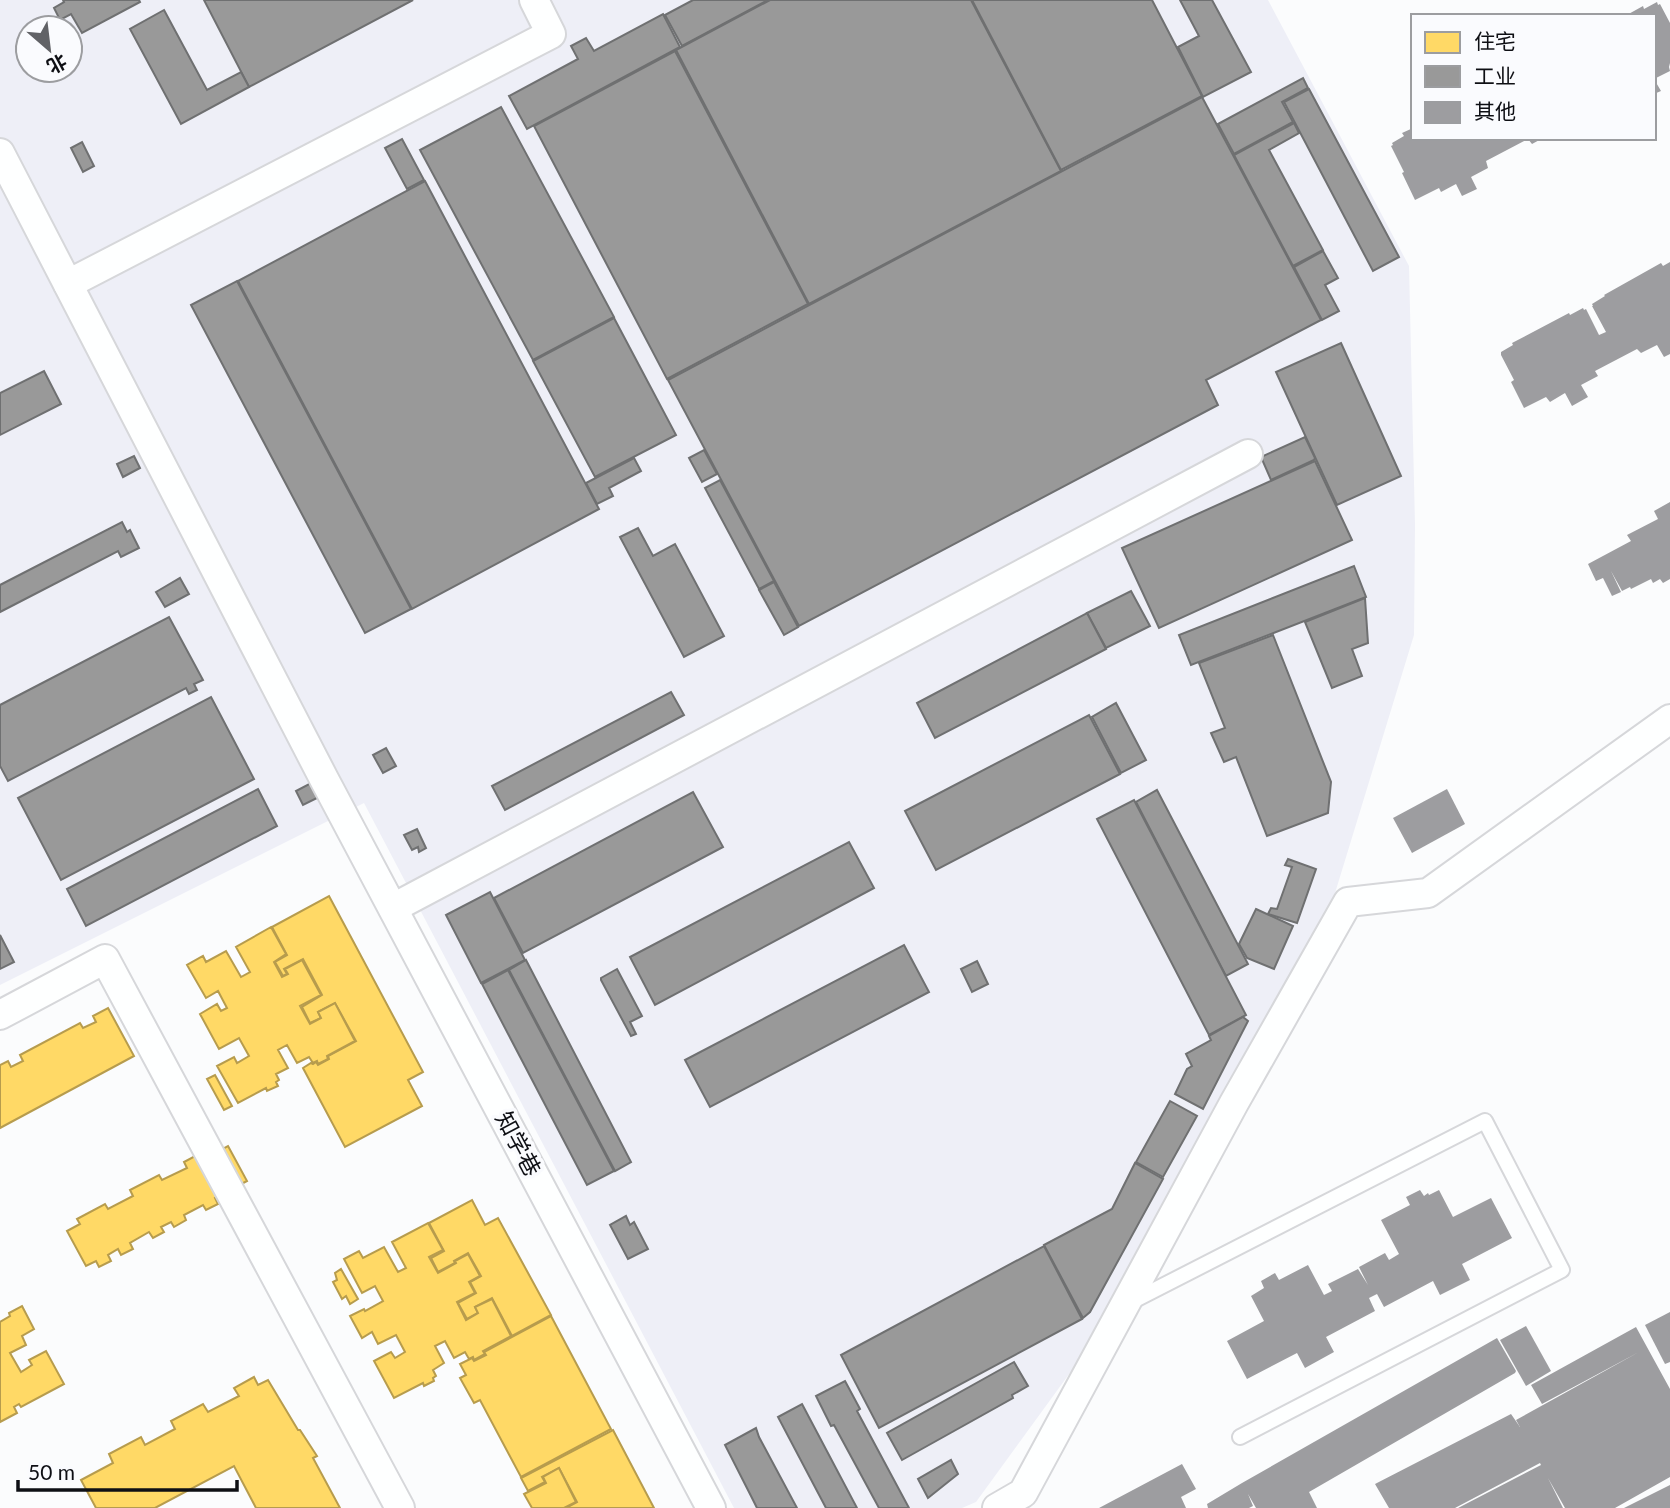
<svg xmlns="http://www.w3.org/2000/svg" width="1670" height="1508" viewBox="0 0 1670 1508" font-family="Lato,'Noto Sans SC',sans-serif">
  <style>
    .built { fill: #eeeff7; fill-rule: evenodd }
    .homes { fill: #ffd966; stroke: #b79c4d; stroke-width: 2 }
    .industry { fill: #999; stroke: #6f7071; stroke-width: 2 }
    .building { fill: #9d9da0 }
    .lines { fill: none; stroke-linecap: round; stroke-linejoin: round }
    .lane-casing { stroke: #d6d7da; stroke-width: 18 }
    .street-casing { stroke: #d6d7da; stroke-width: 32 }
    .lane { stroke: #feffff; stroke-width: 14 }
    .street { stroke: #feffff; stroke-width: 28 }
    .labels { text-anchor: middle; stroke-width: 7; stroke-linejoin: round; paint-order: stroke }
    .street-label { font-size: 23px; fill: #0e0f14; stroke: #fafbfe }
  </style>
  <rect width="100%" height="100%" fill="#fbfcfd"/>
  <!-- built -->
  <path class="built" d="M0 0H1268L1409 266 1415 525 1414 635 1324 929 1123 1300 976 1502 962 1508H734L364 803 0 985ZM28 28H70V70H28Z"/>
  <!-- homes -->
  <g class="homes">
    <polygon points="329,896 423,1072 408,1080 422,1106 345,1147 303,1068 311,1063 313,1064 316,1062 318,1065 329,1059 328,1056 356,1041 335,1003 318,1012 321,1018 310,1023 302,1007 322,995 303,959 284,969 287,974 283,976 275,962 287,955 272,927"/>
    <polygon points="271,927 286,954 274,962 282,977 288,974 285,969 302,960 321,995 300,1006 310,1024 321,1018 318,1012 335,1003 355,1041 327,1056 328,1059 318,1064 317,1061 313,1063 309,1057 297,1063 287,1045 278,1050 288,1068 276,1074 279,1080 276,1082 278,1086 267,1091 266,1088 238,1103 217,1066 234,1057 237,1063 249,1056 239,1038 219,1049 200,1014 217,1004 221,1011 227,1008 218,991 206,998 187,965 203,956 206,962 226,951 241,977 250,972 236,947"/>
    <polygon points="108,1008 134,1056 0,1128 0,1065 8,1061 11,1067 23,1061 20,1055 80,1023 83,1028 96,1022 93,1016"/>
    <polygon points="215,1075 232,1106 224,1110 207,1079"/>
    <polygon points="228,1146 247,1181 215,1198 218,1204 206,1210 203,1205 184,1215 186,1220 174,1227 171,1222 161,1227 164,1232 153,1238 149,1232 130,1243 133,1249 121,1255 118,1249 108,1255 111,1261 99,1267 96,1261 86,1266 67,1231 80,1224 77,1219 105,1204 108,1209 133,1196 130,1190 159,1175 162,1180 187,1168 184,1162 212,1147 215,1153"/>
    <polygon points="472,1200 485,1225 498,1218 551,1315 512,1336 492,1298 475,1307 478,1313 467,1319 458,1303 476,1293 470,1282 481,1276 468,1253 454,1261 455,1263 438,1272 431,1258 444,1251 429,1223"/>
    <polygon points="428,1223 443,1250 429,1257 438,1273 456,1263 455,1261 468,1254 480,1276 469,1282 475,1293 457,1302 466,1320 478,1313 475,1307 492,1299 511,1336 483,1351 485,1354 474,1360 473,1357 469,1359 465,1352 454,1358 445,1341 435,1346 444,1363 433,1370 436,1376 433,1378 434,1381 424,1386 423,1383 394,1398 374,1361 391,1352 395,1358 405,1352 396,1335 378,1344 372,1332 362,1338 350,1316 364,1309 365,1311 383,1301 375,1286 362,1293 344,1259 359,1251 363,1258 384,1247 398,1272 406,1268 392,1242"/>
    <polygon points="341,1269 358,1299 350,1304 346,1296 342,1299 333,1282 337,1280 335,1273"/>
    <polygon points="22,1306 34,1329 22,1336 26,1345 10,1353 21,1372 32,1365 29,1360 46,1351 64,1384 21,1407 19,1404 14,1407 17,1413 0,1422 0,1322 10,1316 9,1313"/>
    <polygon points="551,1316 611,1429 521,1477 480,1400 474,1403 460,1378 466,1375 460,1364 472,1358 474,1361 486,1355 484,1352"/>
    <polygon points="254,1377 258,1385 268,1380 298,1430 300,1430 317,1456 313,1458 340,1508 256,1508 234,1466 155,1508 96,1508 81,1480 113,1463 109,1454 141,1437 145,1445 175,1429 171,1421 203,1404 208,1412 239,1396 234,1388"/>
    <polygon points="613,1430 654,1508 566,1508 577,1502 559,1468 542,1477 545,1482 528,1491 521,1478"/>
    <polygon points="559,1468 576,1502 564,1508 532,1508 524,1494 546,1483 543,1477"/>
  </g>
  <!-- industry -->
  <g class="industry">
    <polygon points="63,0 139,0 140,2 82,33 71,14 60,20 54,8 64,2"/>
    <polygon points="204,0 413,0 249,87"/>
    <polygon points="693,0 768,0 682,46 665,15"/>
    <polygon points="770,0 971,0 1061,171 809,304 676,50"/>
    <polygon points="972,0 1152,0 1202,96 1061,170"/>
    <polygon points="1180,0 1212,0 1251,72 1203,97 1178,47 1199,36"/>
    <polygon points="164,10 207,90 241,72 249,87 181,124 130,29"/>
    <polygon points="663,14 680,47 527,129 509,96 578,59 571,46 586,38 594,51"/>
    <polygon points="675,51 808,304 667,379 534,126"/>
    <polygon points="1303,78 1308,88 1282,102 1293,122 1234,154 1218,124"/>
    <polygon points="1309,89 1399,257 1373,271 1284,102"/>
    <polygon points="1202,97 1321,320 1206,380 1218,405 799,626 668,380"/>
    <polygon points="501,107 614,317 533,360 420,150"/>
    <polygon points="1294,123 1299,133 1269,150 1323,250 1293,266 1234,155"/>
    <polygon points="402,139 424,180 407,189 385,148"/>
    <polygon points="82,142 94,166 83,172 71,148"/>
    <polygon points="425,181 599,509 412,609 238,281"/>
    <polygon points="1323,251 1338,278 1325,285 1339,311 1322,320 1294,267"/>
    <polygon points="237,281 411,609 365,633 191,305"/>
    <polygon points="614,318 676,435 595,477 533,361"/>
    <polygon points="1341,343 1401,476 1337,505 1276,372"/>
    <polygon points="44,371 61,404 0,435 0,393"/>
    <polygon points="1305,437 1315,458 1314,460 1271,480 1261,457"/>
    <polygon points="704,450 717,474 702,482 689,458"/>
    <polygon points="134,456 140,468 123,477 117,464"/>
    <polygon points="634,458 641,471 609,488 613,496 597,504 586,483"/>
    <polygon points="1315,461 1352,540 1159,628 1122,548"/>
    <polygon points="720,480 774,581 759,589 705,488"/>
    <polygon points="122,522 127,532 130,530 139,548 121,557 118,551 0,612 0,585"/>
    <polygon points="638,528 653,556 675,544 724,636 684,657 620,537"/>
    <polygon points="1354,566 1366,597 1191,665 1179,635"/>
    <polygon points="180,578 189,594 165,607 156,592"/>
    <polygon points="774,582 798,627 784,635 759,590"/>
    <polygon points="1131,591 1150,626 1106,648 1087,613"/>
    <polygon points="1365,598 1368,643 1352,649 1362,676 1332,688 1305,622"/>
    <polygon points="1087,613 1106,649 935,738 917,703"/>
    <polygon points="169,617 203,680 194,684 197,690 189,694 186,688 8,781 0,766 0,705"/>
    <polygon points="1273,635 1331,782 1328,813 1267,836 1236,757 1224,762 1211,733 1225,728 1199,663"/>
    <polygon points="671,692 684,715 505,810 492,786"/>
    <polygon points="211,697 254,779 61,880 18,798"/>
    <polygon points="1116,703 1146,760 1121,773 1092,717"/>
    <polygon points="1089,715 1120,774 936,870 905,811"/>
    <polygon points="386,748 396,766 383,773 373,755"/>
    <polygon points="313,782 321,796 303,805 296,791"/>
    <polygon points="258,789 277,826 86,926 67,889"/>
    <polygon points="1157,790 1248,964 1226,976 1136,802"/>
    <polygon points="693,792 723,847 523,953 494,898"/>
    <polygon points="1134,800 1246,1015 1209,1035 1097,819"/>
    <polygon points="417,829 426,848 419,852 418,847 412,850 404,835"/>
    <polygon points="849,842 874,888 655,1005 630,957"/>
    <polygon points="1288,859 1316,869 1297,923 1268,914 1271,908 1277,909 1292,867 1285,865"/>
    <polygon points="490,892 525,960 481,983 446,915"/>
    <polygon points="1256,909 1293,926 1274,969 1247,958 1239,944"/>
    <polygon points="0,935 14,962 0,969"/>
    <polygon points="904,945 929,992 710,1107 685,1060"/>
    <polygon points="526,960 631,1162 615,1171 509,970"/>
    <polygon points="977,961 988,984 972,992 961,969"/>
    <polygon points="617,969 642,1016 630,1022 636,1034 631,1036 601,980 601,978"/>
    <polygon points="508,970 614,1171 587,1185 482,984"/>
    <polygon points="1243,1017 1248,1021 1203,1109 1175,1094 1187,1069 1192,1066 1186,1054 1211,1040 1209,1036"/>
    <polygon points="1170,1101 1197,1116 1163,1177 1136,1162"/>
    <polygon points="1135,1163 1163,1179 1090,1312 1083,1318 1044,1245 1112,1209"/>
    <polygon points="626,1216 630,1225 634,1222 648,1249 628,1259 610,1225"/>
    <polygon points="1044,1246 1082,1319 879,1428 841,1355"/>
    <polygon points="1014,1362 1028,1386 1012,1395 1013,1398 902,1460 887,1433"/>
    <polygon points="845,1381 860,1409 857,1411 909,1508 879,1508 834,1425 831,1426 816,1396"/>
    <polygon points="802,1404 857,1508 826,1508 778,1417"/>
    <polygon points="756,1428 759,1437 797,1508 757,1508 751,1496 725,1445"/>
    <polygon points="951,1460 958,1474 928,1498 918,1479"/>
  </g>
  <!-- building -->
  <g class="building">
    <polygon points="1657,2 1658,5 1660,4 1670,23 1670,63 1669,67 1670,71 1654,79 1661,91 1654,94 1654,16 1625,16 1643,6 1644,9"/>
    <polygon points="1413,128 1413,138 1543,138 1532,144 1528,139 1486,161 1488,168 1471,177 1477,189 1462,196 1456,184 1441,192 1439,188 1415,200 1402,173 1404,172 1391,146 1393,145 1392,143 1404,136 1402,133"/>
    <polygon points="1670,262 1670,354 1664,357 1657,345 1641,353 1637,349 1595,371 1598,376 1581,385 1588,397 1572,406 1565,393 1550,402 1546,397 1524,408 1511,382 1514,380 1501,355 1501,352 1513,345 1512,343 1569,313 1570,315 1583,308 1584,310 1586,309 1599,335 1606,332 1592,306 1593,306 1592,304 1605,296 1604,295 1661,263 1663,266"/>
    <polygon points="1670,502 1670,579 1663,583 1660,579 1653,583 1651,579 1631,589 1630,587 1622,591 1611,571 1621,592 1612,596 1603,578 1596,581 1588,564 1631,541 1627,535 1658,519 1654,511"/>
    <polygon points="1447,789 1465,824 1412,853 1393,818"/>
    <polygon points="1420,1190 1424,1196 1428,1193 1429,1195 1439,1190 1453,1217 1491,1198 1512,1238 1462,1264 1470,1280 1440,1295 1433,1281 1384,1307 1377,1294 1369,1298 1375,1311 1326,1337 1334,1352 1305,1368 1297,1353 1247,1379 1227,1341 1264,1321 1251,1296 1264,1288 1261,1281 1275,1273 1279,1280 1308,1265 1324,1295 1332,1291 1328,1284 1358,1269 1368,1285 1359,1267 1385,1253 1389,1260 1399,1254 1381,1220 1410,1205 1406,1197"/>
    <polygon points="1670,1312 1670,1362 1665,1364 1645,1325"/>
    <polygon points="1526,1326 1551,1371 1526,1386 1500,1340"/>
    <polygon points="1636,1327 1670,1389 1670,1477 1615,1508 1565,1508 1548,1478 1563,1508 1458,1508 1541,1465 1540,1463 1455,1508 1389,1508 1375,1484 1511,1414 1520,1427 1516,1420 1639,1352 1542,1404 1531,1385"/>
    <polygon points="1497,1338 1516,1371 1515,1373 1309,1492 1317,1508 1256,1508 1248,1494 1253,1506 1249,1508 1208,1508 1207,1504 1242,1483"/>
    <polygon points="1182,1464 1196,1489 1181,1497 1186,1508 1099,1508"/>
    <polygon points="1670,1485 1670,1508 1624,1508"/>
  </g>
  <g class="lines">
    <!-- lane casing -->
    <g class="lane-casing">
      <polyline id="lane" points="1131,1302 1485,1121 1562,1270 1240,1437"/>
    </g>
    <!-- street casing -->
    <g class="street-casing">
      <g id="street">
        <polyline points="0,153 324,779 711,1508"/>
        <polyline points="68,284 551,34 534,0"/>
        <polyline points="393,908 1248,454"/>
        <polyline points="0,1015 105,959 400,1508"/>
        <polyline points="997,1508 1023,1493 1234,1103 1348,902 1428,893 1670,719"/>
      </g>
    </g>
    <!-- lane -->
    <use href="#lane" class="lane"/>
    <!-- street -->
    <use href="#street" class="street"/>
  </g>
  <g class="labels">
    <!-- street labels -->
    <g class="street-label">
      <text transform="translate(518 1144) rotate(62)" y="8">知学巷</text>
    </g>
  </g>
  <!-- legend -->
  <rect x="1411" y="14" width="245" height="126" fill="#fafbfe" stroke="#9c9da0" stroke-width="2"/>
  <rect x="1425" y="32" width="35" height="21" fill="#ffd966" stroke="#9c9da0" stroke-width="2"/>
  <text x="1474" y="49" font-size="21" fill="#0e0f14">住宅</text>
  <rect x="1425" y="66" width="35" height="21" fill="#999999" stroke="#9c9da0" stroke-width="2"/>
  <text x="1474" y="84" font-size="21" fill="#0e0f14">工业</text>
  <rect x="1425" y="102" width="35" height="21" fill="#9d9da0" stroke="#9c9da0" stroke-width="2"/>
  <text x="1474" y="119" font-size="21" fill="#0e0f14">其他</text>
  <!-- north arrow -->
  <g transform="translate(49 49) rotate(152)"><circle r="33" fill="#fafbfe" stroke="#9c9da0" stroke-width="2"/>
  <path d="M0-5L12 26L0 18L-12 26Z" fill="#616266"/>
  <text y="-10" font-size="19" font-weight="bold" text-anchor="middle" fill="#0e0f14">北</text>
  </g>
  <!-- scale -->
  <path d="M18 1480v10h219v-10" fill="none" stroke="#0e0f14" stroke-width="3.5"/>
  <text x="28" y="1480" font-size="21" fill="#0e0f14" stroke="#fafbfe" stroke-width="5" paint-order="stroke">50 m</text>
</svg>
